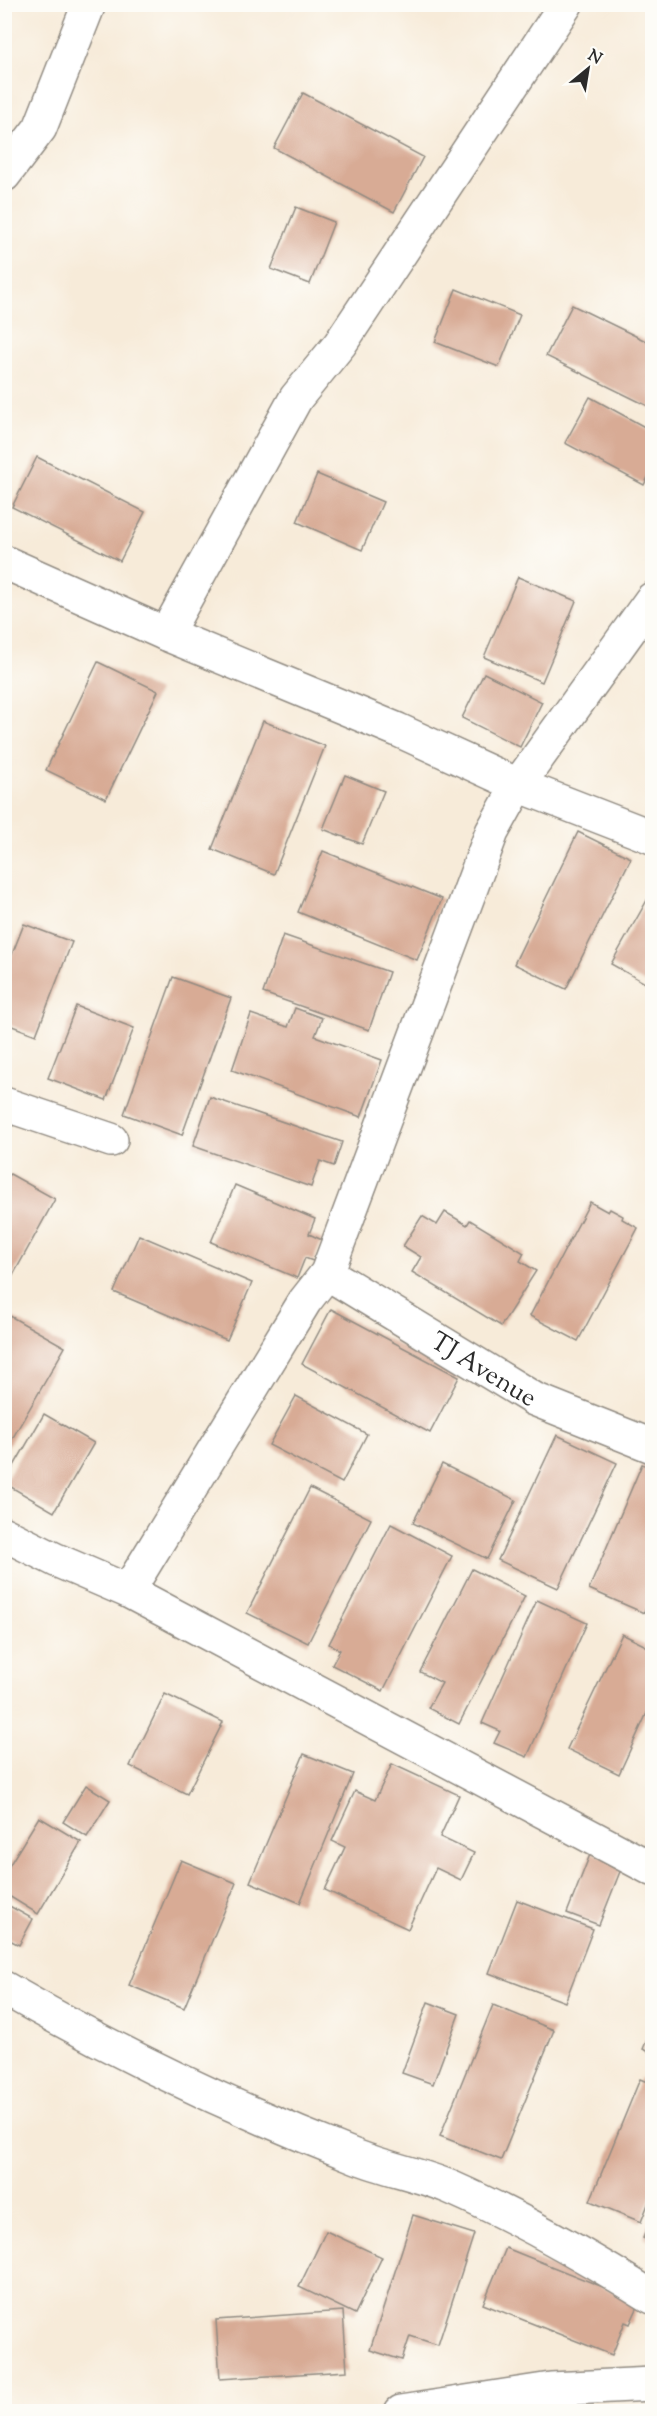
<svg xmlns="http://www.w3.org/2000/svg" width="657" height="2416" viewBox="0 0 657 2416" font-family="'Sorts Mill Goudy',serif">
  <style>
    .building { fill: #d8ab95 }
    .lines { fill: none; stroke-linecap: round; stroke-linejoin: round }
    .minor-casing { stroke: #918b82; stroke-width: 36 }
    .minor { stroke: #fff; stroke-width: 33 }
    .labels { text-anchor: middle; stroke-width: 5; stroke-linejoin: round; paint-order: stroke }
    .street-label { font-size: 26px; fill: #2b2b2b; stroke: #fdfcf7 }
  </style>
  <rect width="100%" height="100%" fill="#fdfcf7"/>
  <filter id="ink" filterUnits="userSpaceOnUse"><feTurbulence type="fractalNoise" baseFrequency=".0167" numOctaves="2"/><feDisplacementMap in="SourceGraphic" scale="12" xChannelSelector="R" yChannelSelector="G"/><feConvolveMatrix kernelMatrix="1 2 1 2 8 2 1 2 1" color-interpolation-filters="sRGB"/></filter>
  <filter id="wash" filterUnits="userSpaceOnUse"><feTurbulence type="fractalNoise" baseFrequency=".008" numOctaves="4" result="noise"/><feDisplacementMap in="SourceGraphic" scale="24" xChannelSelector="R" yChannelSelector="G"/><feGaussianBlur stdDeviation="1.35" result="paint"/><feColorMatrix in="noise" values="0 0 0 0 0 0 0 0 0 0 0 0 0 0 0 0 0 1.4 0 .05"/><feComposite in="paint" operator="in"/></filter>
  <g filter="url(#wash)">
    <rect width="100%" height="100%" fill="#f7ebd9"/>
    <g id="blocks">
      <!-- building -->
      <g class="building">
        <polygon points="303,93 423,157 394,212 274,148"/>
        <polygon points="296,207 334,222 310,284 271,269"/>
        <polygon points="456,289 520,315 499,367 435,342"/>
        <polygon points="572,305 652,344 652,408 546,356"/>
        <polygon points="590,397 652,431 652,469 644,485 565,443"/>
        <polygon points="37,457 145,512 120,561 12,507"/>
        <polygon points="317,474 383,502 362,550 297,522"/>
        <polygon points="518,577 576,601 542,682 484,657"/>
        <polygon points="98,662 158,691 106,799 46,770"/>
        <polygon points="484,673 542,702 520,747 462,718"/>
        <polygon points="263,721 325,746 274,874 212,849"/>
        <polygon points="345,775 384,791 362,844 323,829"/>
        <polygon points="578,832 631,858 566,989 514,964"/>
        <polygon points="323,851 442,899 417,960 298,912"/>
        <polygon points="650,895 652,896 652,987 611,964"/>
        <polygon points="24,924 72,942 36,1035 4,1023 4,975"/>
        <polygon points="283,935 389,972 369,1030 263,993"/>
        <polygon points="173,977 231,998 182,1135 124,1114"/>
        <polygon points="76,1006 134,1028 106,1100 48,1078"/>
        <polygon points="295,1008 322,1018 315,1036 382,1060 361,1117 232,1070 251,1014 288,1027"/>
        <polygon points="210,1097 342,1142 334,1166 320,1161 311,1187 193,1146"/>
        <polygon points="10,1174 55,1199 6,1288 4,1183"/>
        <polygon points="235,1185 315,1219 309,1234 322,1240 313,1261 305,1258 297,1278 211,1242"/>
        <polygon points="590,1202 608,1212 610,1209 623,1216 622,1219 638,1228 578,1341 530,1316"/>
        <polygon points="445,1212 467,1225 470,1220 524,1253 520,1261 536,1271 501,1326 412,1272 421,1257 403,1246 422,1216 437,1225"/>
        <polygon points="139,1235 252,1283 227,1340 114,1292"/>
        <polygon points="331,1309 459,1377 430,1433 302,1364"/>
        <polygon points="10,1316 65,1347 4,1453 4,1325"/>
        <polygon points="296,1396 367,1434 342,1483 269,1445"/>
        <polygon points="44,1414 94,1443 54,1512 4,1483"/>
        <polygon points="557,1435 617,1463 558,1588 498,1560"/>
        <polygon points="442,1464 516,1500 487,1559 413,1523"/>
        <polygon points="642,1464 652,1468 652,1592 644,1613 589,1589"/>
        <polygon points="310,1488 371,1519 308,1643 247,1613"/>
        <polygon points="391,1524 452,1556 383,1691 332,1665 340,1650 329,1644"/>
        <polygon points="472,1569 525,1596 459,1724 428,1708 442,1683 420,1672"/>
        <polygon points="537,1600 587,1623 527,1757 494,1743 500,1731 482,1723"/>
        <polygon points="622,1634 652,1649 652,1702 619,1774 567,1749"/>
        <polygon points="165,1694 223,1722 187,1794 130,1766"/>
        <polygon points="304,1754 353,1774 300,1903 250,1882"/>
        <polygon points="392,1764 459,1795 440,1837 474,1853 461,1880 436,1868 408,1929 325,1890 345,1847 332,1841 355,1791 375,1800"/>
        <polygon points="86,1785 110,1800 87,1837 63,1822"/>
        <polygon points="39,1817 81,1842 38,1914 4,1893 4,1874"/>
        <polygon points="591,1852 623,1864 599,1925 567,1913"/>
        <polygon points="181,1860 236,1883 184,2008 129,1985"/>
        <polygon points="517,1900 593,1929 565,2002 489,1973"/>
        <polygon points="4,1903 33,1919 19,1945 4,1937"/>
        <polygon points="428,2002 459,2014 433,2084 402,2073"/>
        <polygon points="493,2005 554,2030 501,2160 440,2136"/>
        <polygon points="652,2028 652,2053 643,2049"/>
        <polygon points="640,2079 652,2084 652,2194 641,2222 590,2201"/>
        <polygon points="413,2215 474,2234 438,2345 410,2336 402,2360 370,2350"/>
        <polygon points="652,2216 652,2242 643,2238"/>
        <polygon points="326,2231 382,2257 355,2314 299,2287"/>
        <polygon points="506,2248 640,2302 630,2324 625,2322 612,2355 483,2304"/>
        <polygon points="343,2311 347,2371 220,2379 216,2320"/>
      </g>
    </g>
  </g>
  <g filter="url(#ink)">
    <use href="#blocks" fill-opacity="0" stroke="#918b82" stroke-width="1.5"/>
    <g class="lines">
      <!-- minor casing -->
      <g class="minor-casing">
        <g id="minor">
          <polyline points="4,175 40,128 89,4"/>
          <polyline points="4,562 166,634 398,730 518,785 652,837"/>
          <polyline points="166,634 296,398 340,344 566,4"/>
          <polyline points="4,1104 111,1140"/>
          <path id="s1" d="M327 1273 534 1399 652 1446"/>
          <polyline points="4,1534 56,1560 128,1591 652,1869"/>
          <polyline points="128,1591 305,1301 327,1273 492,832 518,785 652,599"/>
          <path d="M4 1988C117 2053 236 2110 357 2157 388 2169 422 2175 452 2188 522 2219 588 2257 652 2297"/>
          <polyline points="401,2412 551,2389 652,2384"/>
        </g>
      </g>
      <!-- minor -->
      <use href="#minor" class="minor"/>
    </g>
  </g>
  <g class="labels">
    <!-- street labels -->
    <g class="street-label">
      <text dy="9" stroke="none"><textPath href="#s1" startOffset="184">TJ Avenue</textPath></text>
    </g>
  </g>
  <!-- margin -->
  <rect width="657" height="2416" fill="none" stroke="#fdfcf7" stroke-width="24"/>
  <!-- north arrow -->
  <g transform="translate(588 69) rotate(30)" stroke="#fdfcf7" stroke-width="4.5" paint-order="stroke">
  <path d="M0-4.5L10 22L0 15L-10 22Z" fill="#2b2b2b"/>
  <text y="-9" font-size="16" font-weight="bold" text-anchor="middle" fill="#2b2b2b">N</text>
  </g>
</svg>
